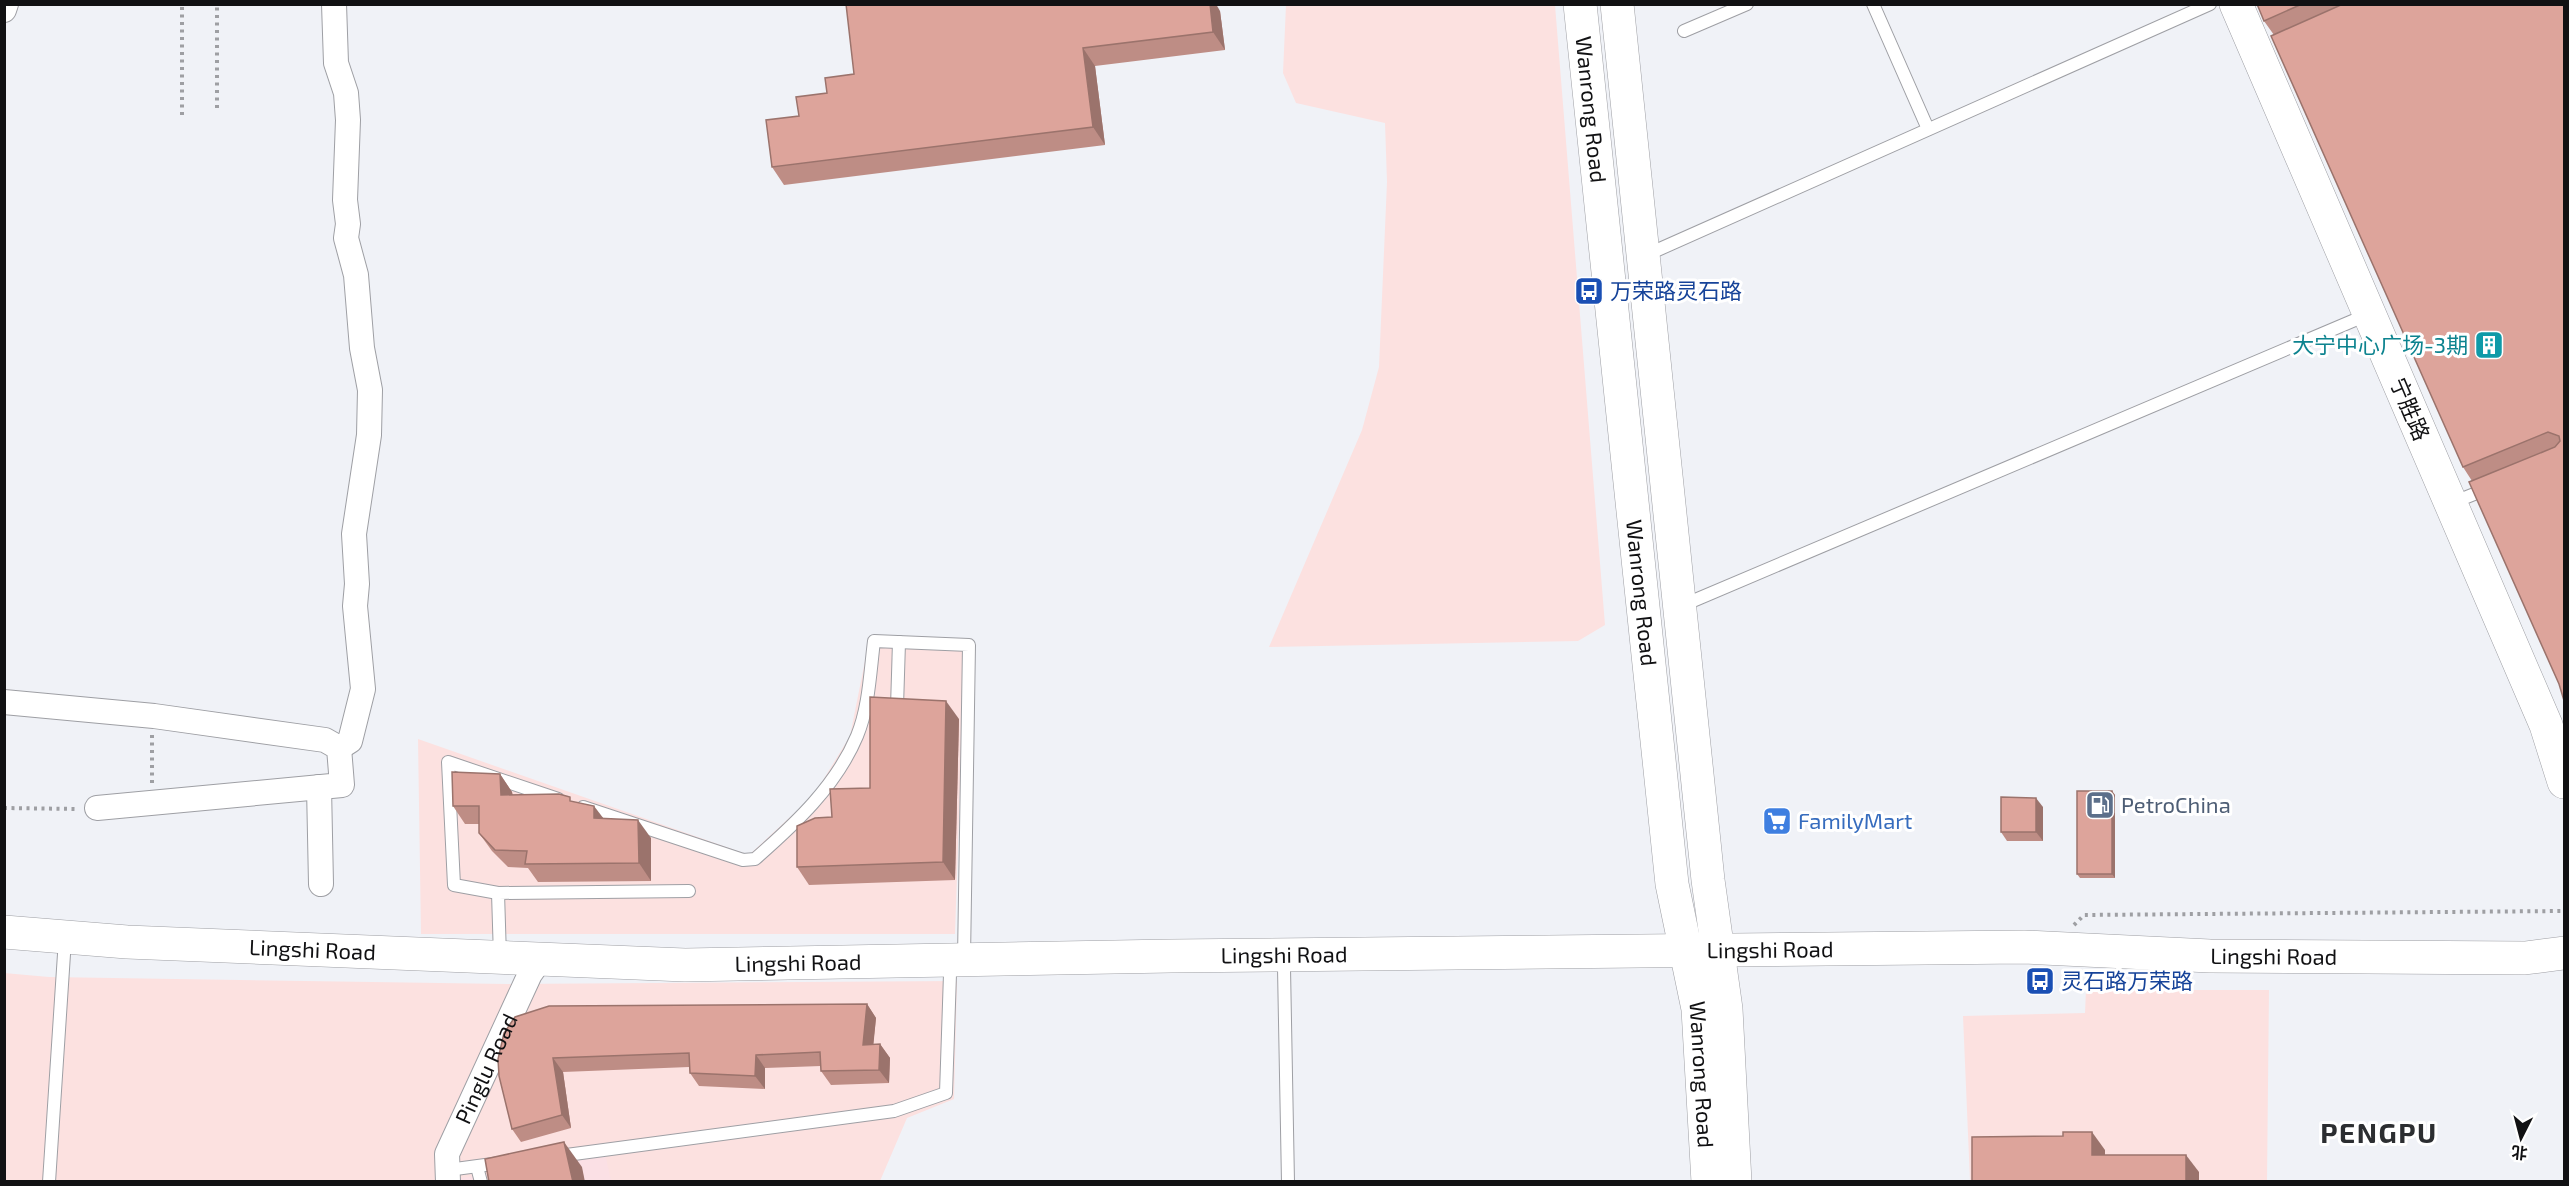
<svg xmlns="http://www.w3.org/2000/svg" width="2569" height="1186" viewBox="0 0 2569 1186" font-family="'Exo 2','Noto Sans SC',sans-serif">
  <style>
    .commercial { fill: #fce1e0 }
    .medical { fill: #fbe0e5 }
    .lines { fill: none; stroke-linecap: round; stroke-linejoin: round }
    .lane-casing { stroke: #9e9fa4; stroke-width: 14 }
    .street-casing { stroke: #9e9fa4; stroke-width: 26 }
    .secondary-casing { stroke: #9e9fa4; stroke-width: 34 }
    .path { stroke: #9e9fa3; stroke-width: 4; stroke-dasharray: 3 4.5; stroke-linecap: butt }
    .lane { stroke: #fff; stroke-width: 12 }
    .street { stroke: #fff; stroke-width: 24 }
    .secondary { stroke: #fff; stroke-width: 33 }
    .wall { fill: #be8d85 }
    .shaded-wall { fill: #9b736c }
    .building { fill: #dda49b; stroke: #9b736c; stroke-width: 1.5 }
    .labels { text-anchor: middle; stroke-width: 6; stroke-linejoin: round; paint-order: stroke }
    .street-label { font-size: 22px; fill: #111113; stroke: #fff }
    .transit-label { font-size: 22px; fill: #164399; stroke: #fff; text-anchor: start }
    .culture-label { font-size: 22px; fill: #0d838f; stroke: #fff; text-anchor: end }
    .service-label { font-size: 22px; fill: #4e5e75; stroke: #fff; text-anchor: start }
    .shop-label { font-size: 22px; fill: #366cbe; stroke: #fff; text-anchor: start }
    .district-label { font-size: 28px; font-weight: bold; letter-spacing: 1.5px; fill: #2c2e31; stroke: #fff }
  </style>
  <rect width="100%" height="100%" fill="#f0f2f7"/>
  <!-- commercial -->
  <g class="commercial">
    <polygon points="1286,5 1555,5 1605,625 1578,641 1269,647 1362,430 1379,367 1387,182 1385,123 1296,103 1283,73"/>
    <polygon points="870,636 965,639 955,934 421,934 418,739 749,855 814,795 850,736"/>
    <polygon points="4,973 49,977 507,984 957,981 954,1099 907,1118 880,1181 5,1181"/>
    <polygon points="2086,990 2269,990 2267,1181 1970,1181 1963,1016 2085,1013"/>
  </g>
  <!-- medical -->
  <polygon class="medical" points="605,1154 611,1181 456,1182 455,1179"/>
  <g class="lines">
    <!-- lane casing -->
    <g class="lane-casing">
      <g id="lane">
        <polyline points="1873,4 1928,129"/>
        <polyline points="1684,31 1747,4"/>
        <polyline points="1644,256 2210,4"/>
        <polyline points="2452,503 2489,488"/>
        <polyline points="1681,606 2369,314"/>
        <polyline points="897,707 899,642"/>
        <path d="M583 807 743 860 755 859C795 824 836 786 857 736 869 707 870 673 874 641L969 645 964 958"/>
        <polyline points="498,893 454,885 448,762 558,799"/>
        <polyline points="500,957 498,893 689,891"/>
        <polyline points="1284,968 1288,1182"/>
        <polyline points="559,1156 894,1111 946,1093 950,974"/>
        <polyline points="477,1167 481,1182"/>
        <polyline points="448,1170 500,1163"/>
        <polyline points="49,1182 64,954"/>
      </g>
    </g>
    <!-- street casing -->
    <g class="street-casing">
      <g id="street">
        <polyline points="334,4 336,63 346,93 348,120 345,200 348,224 346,238 356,275 362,348 370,390 369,435 354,534 357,584 355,606 363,689 350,741 339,748"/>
        <polyline points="4,10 6,4"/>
        <polyline points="4,702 154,716 325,740 339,748 342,785 97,808"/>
        <polyline points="319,787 321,884"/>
        <path id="s1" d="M448 1182 447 1154 530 974 540 960"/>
      </g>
    </g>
    <!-- secondary casing -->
    <g class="secondary-casing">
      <g id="secondary">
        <path id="s2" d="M1580 4 1672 884 1698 1009 1708 1182"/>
        <polyline points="1617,4 1708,880 1726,1009 1735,1182"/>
        <polyline points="2236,4 2546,725 2564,782"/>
        <path id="s3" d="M4 932 127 942 685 965 1171 956 2024 947 2210 956 2525 958 2564 953"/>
      </g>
    </g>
    <!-- path -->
    <g class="path">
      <polyline points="217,108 217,4"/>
      <polyline points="182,115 182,4"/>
      <polyline points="152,735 152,784"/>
      <polyline points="4,808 78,809"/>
      <polyline points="2074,925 2084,915 2564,911"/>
    </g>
    <!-- lane -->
    <use href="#lane" class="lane"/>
    <!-- street -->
    <use href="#street" class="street"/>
    <!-- secondary -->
    <use href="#secondary" class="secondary"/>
  </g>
  <!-- wall -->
  <g class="wall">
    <polygon points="2257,4 2565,4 2559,684 2472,481 2463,467 2274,35 2264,21"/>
    <polygon points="1220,11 1225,50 1095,66 1105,145 784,185 772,167 799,116 827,93 854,74"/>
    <polygon points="959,719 955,880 809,885 797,867 832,817"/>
    <polygon points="500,774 512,792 513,795 573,802 603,818 651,838 651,881 538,882 528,868 508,867 492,851 479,833 479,824 465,824 453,806"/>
    <polygon points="2112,791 2115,795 2115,878 2080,878 2077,874"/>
    <polygon points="2043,807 2043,841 2007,841 2001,832"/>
    <polygon points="867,1004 876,1018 873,1045 880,1044 890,1058 889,1083 831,1085 821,1071 821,1066 765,1068 765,1089 699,1086 690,1073 689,1067 563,1072 571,1128 521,1142 512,1129 498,1059"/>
  </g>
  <!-- shaded-wall -->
  <g class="shaded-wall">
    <polygon points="1210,4 1216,4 1220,11 1225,50 1213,32"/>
    <polygon points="1083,48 1095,66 1105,145 1093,127"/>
    <polygon points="946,701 959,719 955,880 943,862"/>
    <polygon points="500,774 512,792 513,813 501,795"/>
    <polygon points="2112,791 2115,795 2115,878 2112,874"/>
    <polygon points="2036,798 2043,807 2043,841 2036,832"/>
    <polygon points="594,806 607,823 594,818"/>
    <polygon points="638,820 651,838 651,881 639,863"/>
    <polygon points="867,1004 876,1018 872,1059 863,1045"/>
    <polygon points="880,1044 890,1058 889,1083 879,1070"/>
    <polygon points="756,1055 765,1068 765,1089 755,1076"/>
    <polygon points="553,1058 563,1072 571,1128 562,1115"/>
    <polygon points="2092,1132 2105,1150 2105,1172 2092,1155"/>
    <polygon points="564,1142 582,1167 585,1182 573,1182"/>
    <polygon points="2186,1155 2199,1172 2199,1182 2186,1182"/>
  </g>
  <!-- building -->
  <g class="building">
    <polygon points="846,4 1210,4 1213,32 1083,48 1093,127 772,167 766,120 799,116 796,97 827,93 825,78 854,74"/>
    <polygon points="2257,4 2302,4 2264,21"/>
    <polygon points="2343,4 2565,4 2565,704 2559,684 2469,482 2555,447 2560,441 2559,436 2548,432 2463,467 2271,36"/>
    <polygon points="870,697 946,701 943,862 797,867 797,826 815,818 832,817 830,789 870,788"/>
    <polygon points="452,772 500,774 501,795 559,794 570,797 570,801 594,806 594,818 638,820 639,863 525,864 527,851 495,850 479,833 479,806 453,806"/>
    <rect x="2077" y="791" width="35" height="83"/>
    <polygon points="2001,797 2036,798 2036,832 2001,832"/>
    <polygon points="867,1004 863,1045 880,1044 879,1070 821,1071 820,1052 756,1055 755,1076 690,1073 689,1053 553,1058 562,1115 512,1129 499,1076 498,1059 504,1033 515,1017 549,1006"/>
    <polygon points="2063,1132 2092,1132 2092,1155 2186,1155 2186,1182 1972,1182 1972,1137 2063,1136"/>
    <polygon points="564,1142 573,1182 489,1182 485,1159"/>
  </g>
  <!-- icons -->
  <defs>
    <g id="bus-square" transform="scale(1.5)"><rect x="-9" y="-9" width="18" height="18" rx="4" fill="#1a4fb4" stroke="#fff"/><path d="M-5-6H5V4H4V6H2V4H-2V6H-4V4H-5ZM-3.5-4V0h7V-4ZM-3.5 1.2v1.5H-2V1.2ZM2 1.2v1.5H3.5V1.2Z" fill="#fff"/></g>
    <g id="building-square" transform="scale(1.5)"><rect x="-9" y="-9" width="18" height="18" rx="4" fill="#0f9aa8" stroke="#fff"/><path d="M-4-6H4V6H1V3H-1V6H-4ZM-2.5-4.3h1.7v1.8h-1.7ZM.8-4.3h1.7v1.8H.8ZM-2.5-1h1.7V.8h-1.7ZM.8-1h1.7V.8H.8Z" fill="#fff"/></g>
    <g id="fuel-square" transform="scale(1.5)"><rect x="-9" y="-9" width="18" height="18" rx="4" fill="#5c6f8a" stroke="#fff"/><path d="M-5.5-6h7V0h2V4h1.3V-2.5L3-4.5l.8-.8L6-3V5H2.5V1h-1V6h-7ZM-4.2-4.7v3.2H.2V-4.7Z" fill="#fff"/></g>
    <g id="supermarket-square" transform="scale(1.5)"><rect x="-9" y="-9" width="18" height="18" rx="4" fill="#3f7fe0" stroke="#fff"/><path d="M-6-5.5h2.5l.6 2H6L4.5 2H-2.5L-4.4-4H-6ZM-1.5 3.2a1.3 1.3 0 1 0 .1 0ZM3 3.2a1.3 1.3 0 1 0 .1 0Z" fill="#fff"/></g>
  </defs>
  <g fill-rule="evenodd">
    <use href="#bus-square" x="1589" y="291"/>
    <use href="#building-square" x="2489" y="345"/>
    <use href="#fuel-square" x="2100" y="805"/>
    <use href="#supermarket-square" x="1777" y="821"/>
    <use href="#bus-square" x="2040" y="981"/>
  </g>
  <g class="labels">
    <!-- street labels -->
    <g class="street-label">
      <text dy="8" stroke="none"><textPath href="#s2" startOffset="106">Wanrong Road</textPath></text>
      <text transform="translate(2410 409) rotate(67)" y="8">宁胜路</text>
      <text dy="8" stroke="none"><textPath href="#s2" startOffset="592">Wanrong Road</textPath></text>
      <text dy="8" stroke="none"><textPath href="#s3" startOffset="1767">Lingshi Road</textPath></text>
      <text dy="8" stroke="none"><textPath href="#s3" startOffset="309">Lingshi Road</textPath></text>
      <text dy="8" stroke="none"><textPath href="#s3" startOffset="1281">Lingshi Road</textPath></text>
      <text dy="8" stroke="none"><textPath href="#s3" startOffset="2271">Lingshi Road</textPath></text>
      <text dy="8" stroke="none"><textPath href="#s3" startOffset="795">Lingshi Road</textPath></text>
      <text dy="8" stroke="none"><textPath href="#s1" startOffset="122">Pinglu Road</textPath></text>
      <text dy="8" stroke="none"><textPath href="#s2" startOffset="1078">Wanrong Road</textPath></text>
    </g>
    <!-- transit labels -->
    <g class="transit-label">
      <text x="1610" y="299">万荣路灵石路</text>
      <text x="2061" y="989">灵石路万荣路</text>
    </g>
    <!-- culture labels -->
    <g class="culture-label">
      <text x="2468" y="353">大宁中心广场-3期</text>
    </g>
    <!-- service labels -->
    <g class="service-label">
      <text x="2121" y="813">PetroChina</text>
    </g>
    <!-- shop labels -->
    <g class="shop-label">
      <text x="1798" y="829">FamilyMart</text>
    </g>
    <!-- district labels -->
    <g class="district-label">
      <text x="2379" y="1143">PENGPU</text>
    </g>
  </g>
  <!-- border -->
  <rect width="2569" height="1186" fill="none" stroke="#111113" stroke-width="12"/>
  <!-- north arrow -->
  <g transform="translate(2521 1138) rotate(186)" stroke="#ffffff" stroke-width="4.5" paint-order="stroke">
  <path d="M0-4.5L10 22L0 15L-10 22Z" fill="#111113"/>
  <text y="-9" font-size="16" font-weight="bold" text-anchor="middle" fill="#111113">北</text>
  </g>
</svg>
